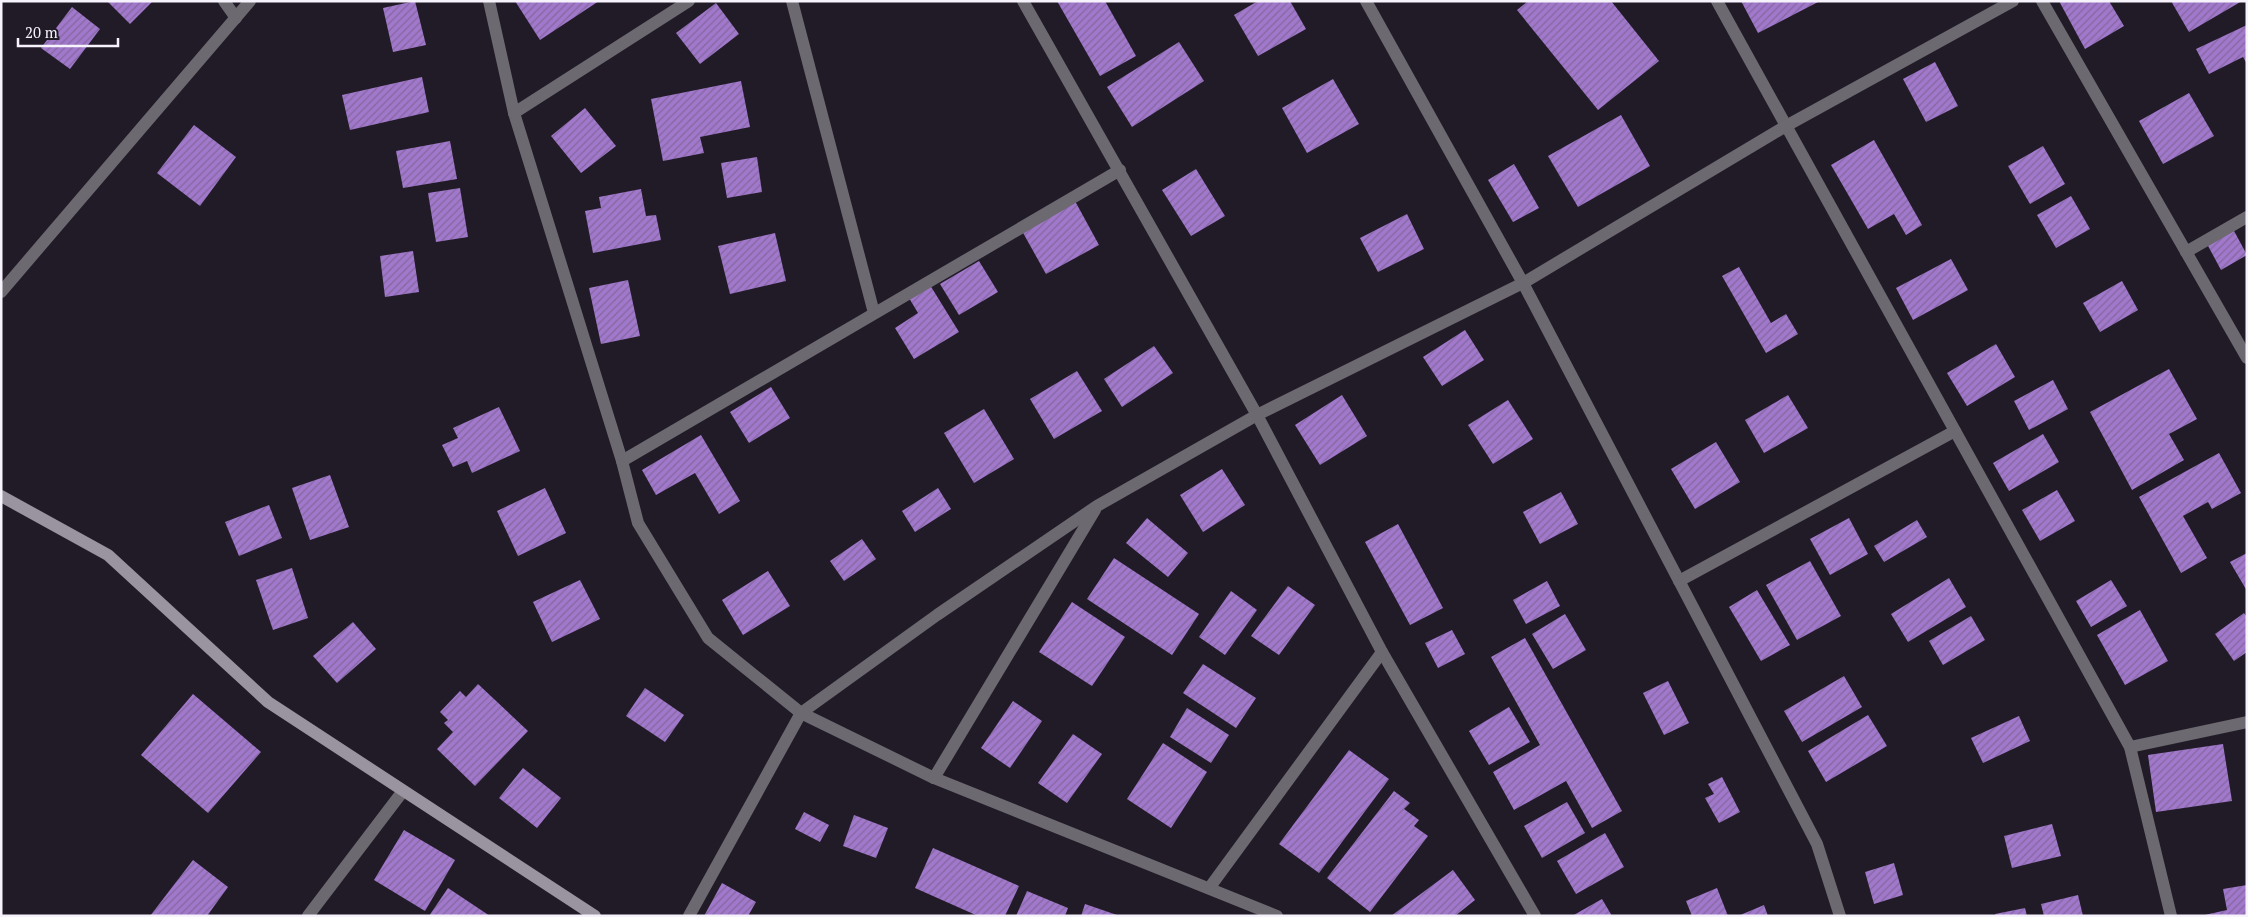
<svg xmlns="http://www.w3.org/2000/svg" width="2248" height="917" viewBox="0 0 2248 917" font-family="'PT Serif',serif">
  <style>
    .building { fill: url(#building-hatch) }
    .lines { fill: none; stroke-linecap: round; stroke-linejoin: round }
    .street { stroke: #6c6970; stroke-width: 12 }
    .secondary { stroke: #9994a0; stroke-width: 12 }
  </style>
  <defs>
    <pattern id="building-hatch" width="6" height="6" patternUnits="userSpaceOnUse" patternTransform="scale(1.25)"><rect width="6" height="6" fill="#a178cb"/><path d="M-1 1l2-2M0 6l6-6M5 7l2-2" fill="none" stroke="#83689f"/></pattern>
  </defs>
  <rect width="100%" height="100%" fill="#211b28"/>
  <!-- building -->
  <g class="building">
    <polygon points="107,1 153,1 130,24"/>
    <polygon points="415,1 426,45 393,52 383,8"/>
    <polygon points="515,1 599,1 540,40"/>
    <polygon points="1057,1 1105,1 1136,56 1100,76"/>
    <polygon points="1258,1 1290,1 1306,29 1258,56 1234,15"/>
    <polygon points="1528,1 1611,1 1659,61 1598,110 1517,10"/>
    <polygon points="1741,1 1820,1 1758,33"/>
    <polygon points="2059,1 2109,1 2124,26 2085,49"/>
    <polygon points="2171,1 2242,1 2189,32"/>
    <polygon points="716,3 739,34 700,64 676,33"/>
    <polygon points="72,7 100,29 70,69 41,48"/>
    <polygon points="2247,25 2247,64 2243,57 2209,74 2196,49"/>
    <polygon points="1179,42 1204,81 1132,127 1107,87"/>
    <polygon points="1935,62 1958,106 1926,122 1903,79"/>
    <polygon points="422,77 429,112 350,130 342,95"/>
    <polygon points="1333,79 1359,124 1307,153 1282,108"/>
    <polygon points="741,81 750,127 700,137 704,153 663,161 651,99"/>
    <polygon points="2189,93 2214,136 2163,164 2139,121"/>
    <polygon points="585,108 616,146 581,173 551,136"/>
    <polygon points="1621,115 1650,166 1578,207 1548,156"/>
    <polygon points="194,125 236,157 200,206 157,173"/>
    <polygon points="1874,140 1922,225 1906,235 1894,214 1868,229 1831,165"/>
    <polygon points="450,141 457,179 403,188 396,151"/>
    <polygon points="2043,146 2065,184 2030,204 2008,166"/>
    <polygon points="757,157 762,192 727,198 721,163"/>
    <polygon points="1514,164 1539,208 1513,222 1488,180"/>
    <polygon points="1196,169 1225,216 1191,236 1162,190"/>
    <polygon points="460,188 468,237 436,242 428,193"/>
    <polygon points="641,189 646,216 656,215 661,240 593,253 585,211 601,208 599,197"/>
    <polygon points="2071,196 2090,229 2056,248 2037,215"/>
    <polygon points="1075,201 1099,245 1046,274 1022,231"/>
    <polygon points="1407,214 1424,249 1378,272 1360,238"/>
    <polygon points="2233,229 2247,255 2221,270 2207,244"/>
    <polygon points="775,233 786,281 730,294 718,246"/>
    <polygon points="413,251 419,292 385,297 380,256"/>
    <polygon points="1951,259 1968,290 1913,320 1896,288"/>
    <polygon points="979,261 998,292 959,315 940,284"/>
    <polygon points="1739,267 1771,323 1786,314 1798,334 1766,353 1722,276"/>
    <polygon points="628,280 640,336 601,344 589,288"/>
    <polygon points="2122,281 2138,310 2100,332 2083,303"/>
    <polygon points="930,285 959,332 914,359 895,328 918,313 909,298"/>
    <polygon points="1465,330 1484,360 1442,386 1423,357"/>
    <polygon points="1996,344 2015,377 1967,406 1947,373"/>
    <polygon points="1154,346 1173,373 1122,407 1104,379"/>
    <polygon points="2169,369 2197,419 2169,434 2184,460 2132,490 2090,412"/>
    <polygon points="1077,371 1102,411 1054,439 1030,399"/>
    <polygon points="2053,380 2068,409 2029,430 2014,401"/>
    <polygon points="771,387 790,418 749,443 730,412"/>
    <polygon points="1342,395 1367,436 1320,465 1295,425"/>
    <polygon points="1788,395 1808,428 1764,453 1745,420"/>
    <polygon points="1508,400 1533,439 1493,464 1468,425"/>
    <polygon points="499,407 520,451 472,473 467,461 453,467 442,445 458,438 453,428"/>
    <polygon points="984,409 1014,459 974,483 944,433"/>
    <polygon points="2043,434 2059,462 2009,491 1993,463"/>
    <polygon points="701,435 740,501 719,514 695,473 656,495 642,470"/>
    <polygon points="1716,442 1740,482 1695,509 1671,469"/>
    <polygon points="2219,453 2241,493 2212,509 2208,502 2183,516 2207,558 2181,573 2139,497"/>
    <polygon points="1222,469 1245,505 1203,532 1180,495"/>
    <polygon points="330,475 349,527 310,540 292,488"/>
    <polygon points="545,488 566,533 518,556 497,511"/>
    <polygon points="938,488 951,509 915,532 902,511"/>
    <polygon points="2057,490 2075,521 2040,541 2022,510"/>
    <polygon points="1561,492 1578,524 1540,544 1523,512"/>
    <polygon points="269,505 282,538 239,556 225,522"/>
    <polygon points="1147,518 1188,553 1168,577 1126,543"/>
    <polygon points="1849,518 1868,554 1830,575 1810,539"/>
    <polygon points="1917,520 1927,537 1884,562 1874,546"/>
    <polygon points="1398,524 1443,608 1410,625 1365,542"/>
    <polygon points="862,539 876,559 844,581 830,561"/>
    <polygon points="2247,553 2247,591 2230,562"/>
    <polygon points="1114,558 1199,614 1172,655 1087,599"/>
    <polygon points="1810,561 1841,616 1797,640 1766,585"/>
    <polygon points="292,568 308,618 273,630 256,580"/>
    <polygon points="768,571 790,606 743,635 722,600"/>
    <polygon points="1949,578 1966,607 1908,642 1891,614"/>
    <polygon points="580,580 600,619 552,642 533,602"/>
    <polygon points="2111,580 2127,606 2091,627 2076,601"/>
    <polygon points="1547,581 1560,606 1526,624 1513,600"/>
    <polygon points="1288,586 1315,605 1279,655 1251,636"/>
    <polygon points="1757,590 1790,645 1761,661 1729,607"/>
    <polygon points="1231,591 1257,610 1225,655 1199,637"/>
    <polygon points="1072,602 1125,637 1092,686 1039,652"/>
    <polygon points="2140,610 2168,661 2125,685 2097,635"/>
    <polygon points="2244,613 2247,617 2247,652 2234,661 2215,634"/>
    <polygon points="1565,614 1586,650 1553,669 1532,634"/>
    <polygon points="1971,616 1985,640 1943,665 1929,641"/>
    <polygon points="353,622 376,649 337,683 313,656"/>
    <polygon points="1452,630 1465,654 1438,668 1425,643"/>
    <polygon points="1525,638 1622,811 1592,828 1566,781 1514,810 1493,772 1540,745 1491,657"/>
    <polygon points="1203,664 1256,698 1236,728 1183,693"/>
    <polygon points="1844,676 1862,707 1802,742 1784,711"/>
    <polygon points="1668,681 1689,723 1664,735 1643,693"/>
    <polygon points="478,684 528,731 475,786 437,749 453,732 444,723 448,720 440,712 460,691 466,697"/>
    <polygon points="645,688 684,715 665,742 626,716"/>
    <polygon points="193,694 261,752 208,813 141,755"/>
    <polygon points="1013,701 1042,721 1010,768 981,748"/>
    <polygon points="1509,707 1530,742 1489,765 1469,731"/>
    <polygon points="1187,708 1229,735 1211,763 1170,737"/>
    <polygon points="1868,715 1887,746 1826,782 1808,751"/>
    <polygon points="2019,716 2030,741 1983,763 1971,738"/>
    <polygon points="1073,734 1102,754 1067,803 1038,783"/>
    <polygon points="1163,743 1207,772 1171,828 1127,799"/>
    <polygon points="2223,744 2232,801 2156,812 2148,755"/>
    <polygon points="1349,750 1389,779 1319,873 1279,844"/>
    <polygon points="523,768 561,798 537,828 499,798"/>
    <polygon points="1722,777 1740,812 1719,823 1705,798 1714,794 1708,784"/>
    <polygon points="1394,791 1410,803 1404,809 1419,820 1414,826 1428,836 1370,912 1327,878"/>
    <polygon points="1567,802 1585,833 1542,858 1524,826"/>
    <polygon points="804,812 829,825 820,842 795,829"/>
    <polygon points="854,815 888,828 876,858 843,846"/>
    <polygon points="2052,824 2061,856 2012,868 2004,836"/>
    <polygon points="404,830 455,860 425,911 374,880"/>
    <polygon points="1605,833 1624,867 1576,894 1557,861"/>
    <polygon points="933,848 1019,886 1005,916 978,916 915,888"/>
    <polygon points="193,860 228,887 207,916 150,916"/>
    <polygon points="1894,863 1903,895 1874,904 1865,872"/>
    <polygon points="1453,870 1475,900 1455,916 1391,916"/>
    <polygon points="722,883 756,902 748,916 704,916"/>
    <polygon points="2247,885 2247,916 2200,916 2227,910 2223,889"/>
    <polygon points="448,888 490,916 429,916"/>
    <polygon points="1717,888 1728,916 1692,916 1686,901"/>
    <polygon points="1027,891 1068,908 1065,916 1016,916"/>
    <polygon points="2078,895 2083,916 2044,916 2041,904"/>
    <polygon points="1602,899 1612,916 1572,916"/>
    <polygon points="1085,904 1117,915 1117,916 1081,916"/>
    <polygon points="1764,905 1768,916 1738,916"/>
    <polygon points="2025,908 2027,916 1995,916 1995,914"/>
  </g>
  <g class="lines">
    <!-- street -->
    <g class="street">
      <polyline points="224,1 236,18"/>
      <polyline points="489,1 514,113 622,461 638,523 708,638 801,713 934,778 1277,916"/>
      <polyline points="792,1 874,313"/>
      <polyline points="1023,1 1257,415 1382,652 1535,916"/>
      <polyline points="1366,1 1523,283 1817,844 1840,916"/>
      <polyline points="1717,1 2130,747 2171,916"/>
      <polyline points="2042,1 2247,358"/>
      <polyline points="514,113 689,1"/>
      <polyline points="2186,252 2247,217"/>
      <polyline points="1,292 250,1"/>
      <polyline points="622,461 1120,170"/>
      <polyline points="1679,581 1955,431"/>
      <polyline points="2130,747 2247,722"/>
      <polyline points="934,778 1095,510"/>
      <polyline points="1210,887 1382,652"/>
      <polyline points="308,916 403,791"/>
      <polyline points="689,916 801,713 937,615 1097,506 1257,415 1523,283 1786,126 2013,1"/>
    </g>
    <!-- secondary -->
    <polyline class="secondary" points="1,496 108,555 268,702 595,916"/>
  </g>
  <!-- border -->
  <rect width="2248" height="917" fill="none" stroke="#f7f3fc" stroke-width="5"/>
  <!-- scale -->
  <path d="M18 38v8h100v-8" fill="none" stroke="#f7f3fc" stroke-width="2.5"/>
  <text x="25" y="38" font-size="15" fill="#f7f3fc" stroke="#211b28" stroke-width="4" paint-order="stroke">20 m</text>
</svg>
